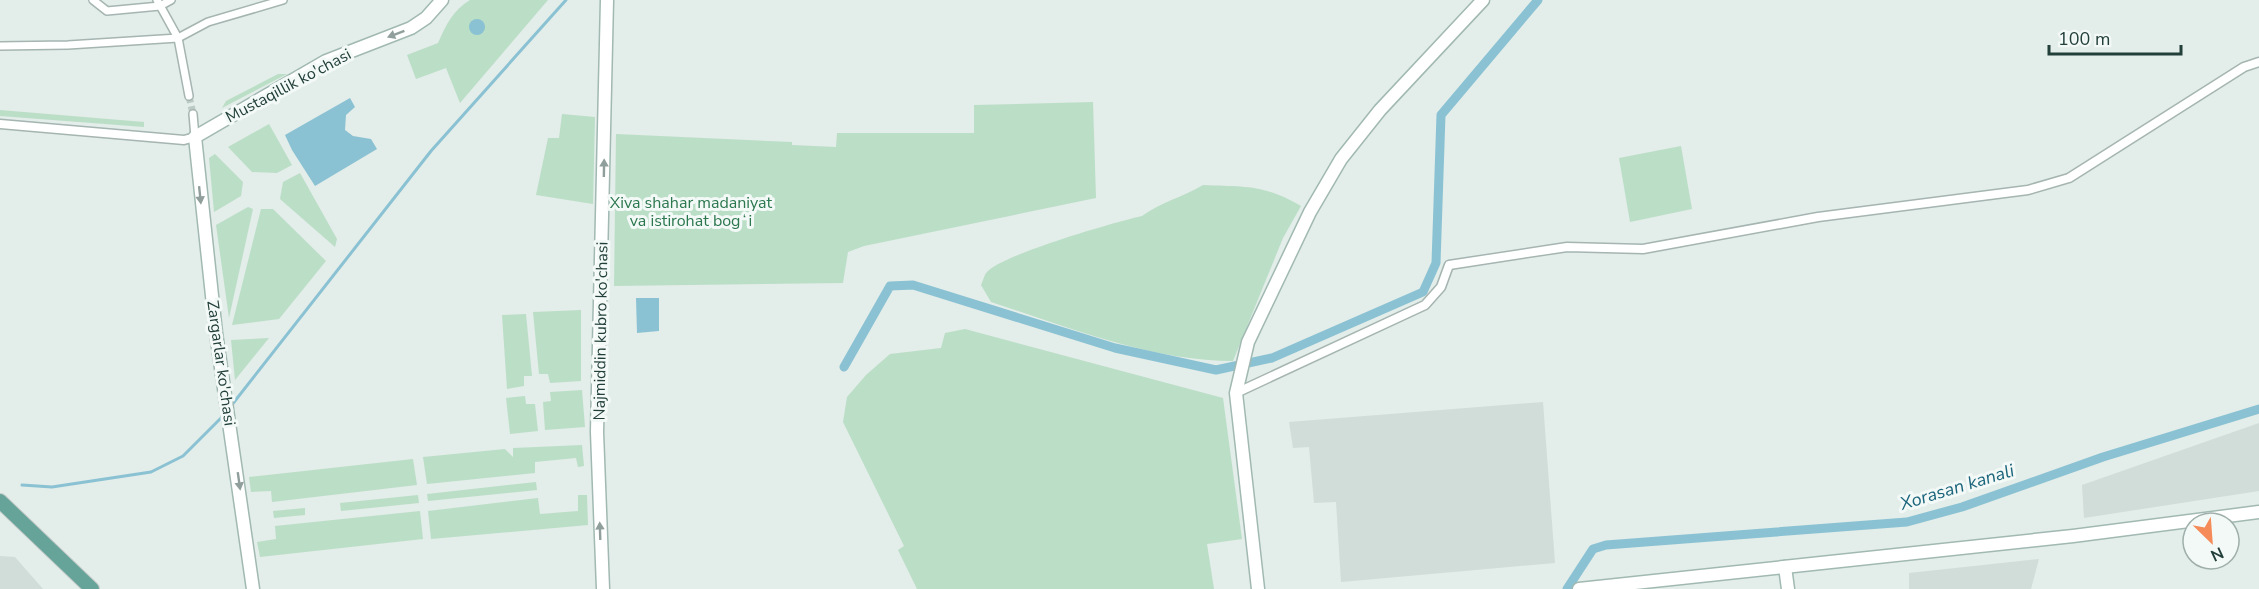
<svg xmlns="http://www.w3.org/2000/svg" width="2259" height="589" viewBox="0 0 2259 589" font-family="'Nunito Sans',sans-serif">
  <style>
    .built { fill: #d1ddd8 }
    .green { fill: #bbdec7 }
    .water { fill: #8ac2d3 }
    .lines { fill: none; stroke-linecap: round; stroke-linejoin: round }
    .stream { stroke: #8ac2d3; stroke-width: 3 }
    .canal { stroke: #8ac2d3; stroke-width: 9 }
    .pedestrian-tunnel { stroke: #bccac6; stroke-width: 7; stroke-dasharray: 7 3.5; stroke-linecap: butt }
    .pedestrian-casing { stroke: #a5b5b1; stroke-width: 10 }
    .minor-casing { stroke: #a5b5b1; stroke-width: 11 }
    .secondary-casing { stroke: #a1b9b2; stroke-width: 15 }
    .primary-casing { stroke: #c1c9c8; stroke-width: 16 }
    .pedestrian { stroke: #fff; stroke-width: 7 }
    .minor { stroke: #fff; stroke-width: 8 }
    .secondary { stroke: #fff; stroke-width: 12 }
    .primary { stroke: #66a398; stroke-width: 14 }
    .oneway { fill: #909f9c }
    .labels { text-anchor: middle; stroke-width: 6; stroke-linejoin: round; paint-order: stroke }
    .street-label { font-size: 16px; fill: #223f39; stroke: #f3f9f7 }
    .park-label { font-size: 16px; fill: #2b774e; stroke: #f3f9f7 }
    .water-label { font-size: 18px; font-style: italic; fill: #1b657c; stroke: #f3f9f7 }
  </style>
  <rect width="100%" height="100%" fill="#e3ede9"/>
  <!-- built -->
  <g class="built">
    <polygon points="1543,402 1555,563 1341,582 1336,502 1314,503 1309,447 1293,448 1289,422"/>
    <polygon points="2259,423 2259,491 2084,518 2082,485"/>
    <polygon points="0,556 15,557 43,589 0,589"/>
    <polygon points="2039,559 2031,589 1909,589 1909,573"/>
  </g>
  <!-- green -->
  <g class="green">
    <path d="M470 0H548L460 103 446 68 416 79 407 55 438 43C446 25 453 10 470 0Z"/>
    <polygon points="278,74 287,74 222,108 226,101"/>
    <polygon points="1093,102 1096,198 864,246 848,252 843,283 614,286 616,134 792,142 792,145 836,147 837,133 974,133 974,105"/>
    <polygon points="0,110 144,122 144,127 0,116"/>
    <polygon points="562,114 595,117 593,204 536,195 548,138 559,138"/>
    <polygon points="269,124 292,165 277,173 252,172 228,147"/>
    <polygon points="1681,146 1692,209 1630,222 1619,158"/>
    <polygon points="215,154 243,182 241,196 214,212 209,158"/>
    <polygon points="300,173 337,239 335,247 280,199 283,182"/>
    <path d="M1203 185C1245 187 1263 184 1301 206L1283 238 1233 361C1151 361 1069 327 991 302L981 285C983 281 984 275 987 272 1001 255 1115 222 1142 216 1161 202 1183 197 1203 185Z"/>
    <polygon points="248,207 253,209 229,318 216,225"/>
    <polygon points="261,209 273,209 326,261 279,319 232,325"/>
    <polygon points="581,310 581,381 550,383 548,374 539,374 533,312"/>
    <polygon points="526,314 532,376 524,376 524,386 507,389 502,315"/>
    <polygon points="965,329 1223,398 1242,539 1207,544 1214,589 917,589 898,550 904,546 843,422 847,397 866,375 890,354 941,348 945,333"/>
    <polygon points="269,338 235,380 231,340"/>
    <polygon points="582,390 585,427 545,430 543,402 551,401 550,392"/>
    <polygon points="525,396 526,404 535,404 538,431 510,434 506,398"/>
    <polygon points="582,445 584,466 578,467 576,458 535,462 535,473 427,484 423,457 505,449 513,457 513,448"/>
    <polygon points="413,459 417,485 272,502 271,491 251,492 249,477"/>
    <polygon points="536,482 537,490 428,501 427,494"/>
    <polygon points="418,495 419,503 341,511 340,503"/>
    <polygon points="578,495 587,495 588,525 431,539 428,511 538,498 540,514 578,511"/>
    <polygon points="305,508 305,515 274,518 273,511"/>
    <polygon points="420,511 423,539 260,557 257,542 276,539 275,526"/>
  </g>
  <!-- water -->
  <g class="water">
    <circle cx="477" cy="27" r="8"/>
    <polygon points="350,98 355,107 346,115 345,130 353,136 371,139 377,149 315,186 292,150 285,135"/>
    <polygon points="636,298 659,298 659,331 637,333"/>
  </g>
  <g class="lines">
    <!-- stream -->
    <g class="stream">
      <polyline points="231,406 431,151 566,0"/>
      <polyline points="22,485 52,487 151,472 183,456 223,416"/>
    </g>
    <!-- canal -->
    <g class="canal">
      <polyline points="844,367 890,286 913,285 1115,348 1216,370 1272,358 1423,292 1436,263 1441,115 1538,0"/>
      <polyline points="1567,589 1593,549 1606,545 1907,522 1962,507 2103,457 2259,409"/>
    </g>
    <!-- pedestrian-tunnel -->
    <polyline class="pedestrian-tunnel" points="189,96 193,114"/>
    <!-- pedestrian casing -->
    <g class="pedestrian-casing">
      <g id="pedestrian">
        <polyline points="93,0 107,11 160,6 171,0"/>
        <polyline points="157,0 178,38 189,96"/>
        <polyline points="0,46 68,45 178,38 208,22 283,0"/>
        <polyline points="193,114 195,137"/>
      </g>
    </g>
    <!-- minor casing -->
    <g class="minor-casing">
      <g id="minor">
        <polyline points="0,124 184,140 195,137"/>
        <polyline points="1236,393 1425,305 1441,287 1449,265 1567,247 1643,249 1818,217 2028,190 2069,178 2244,67 2259,62"/>
      </g>
    </g>
    <!-- secondary casing -->
    <g class="secondary-casing">
      <g id="secondary">
        <polyline points="1785,567 1788,589"/>
        <polyline points="253,589 216,333 195,137 326,61 411,28 426,18 442,0"/>
        <polyline points="603,589 597,432 607,0"/>
        <polyline points="1258,589 1236,393 1248,342 1310,212 1341,159 1380,110 1483,0"/>
        <polyline points="1579,589 2073,536 2259,512"/>
      </g>
    </g>
    <!-- primary casing -->
    <g class="primary-casing">
      <polyline id="primary" points="0,501 92,589"/>
    </g>
    <!-- pedestrian -->
    <use href="#pedestrian" class="pedestrian"/>
    <!-- minor -->
    <use href="#minor" class="minor"/>
    <!-- secondary -->
    <use href="#secondary" class="secondary"/>
    <!-- primary -->
    <use href="#primary" class="primary"/>
  </g>
  <!-- one-way arrows -->
  <defs><path id="oneway-solid" d="M-6-.8H1V-3.2L6.5 0L1 3.2V.8H-6Z" transform="scale(1.5)"/></defs>
  <g class="oneway">
    <use href="#oneway-solid" transform="translate(396 34) rotate(159)"/>
    <use href="#oneway-solid" transform="translate(604 168) rotate(-89)"/>
    <use href="#oneway-solid" transform="translate(200 195) rotate(84)"/>
    <use href="#oneway-solid" transform="translate(239 481) rotate(82)"/>
    <use href="#oneway-solid" transform="translate(600 531) rotate(-92)"/>
  </g>
  <g class="labels">
    <!-- street labels -->
    <g class="street-label">
      <text transform="translate(288 85) rotate(-28)" y="6">Mustaqillik ko'chasi</text>
      <text transform="translate(600 331) rotate(-89)" y="6">Najmiddin kubro ko'chasi</text>
      <text transform="translate(222 363) rotate(82)" y="6">Zargarlar ko'chasi</text>
    </g>
    <!-- park labels -->
    <g class="park-label">
      <text x="691" y="208">Xiva shahar madaniyat<tspan x="691" dy="18">va istirohat bogʻi</tspan></text>
    </g>
    <!-- water labels -->
    <g class="water-label">
      <text transform="translate(1957 487) rotate(-17)" y="6">Xorasan kanali</text>
    </g>
  </g>
  <!-- north arrow -->
  <g transform="translate(2211 541) rotate(155)"><circle r="28" fill="#f3f9f7" stroke="#9fafab" stroke-width="1.5"/>
  <path d="M0-4.5L10 22L0 15L-10 22Z" fill="#f48b59"/>
  <text y="-9" font-size="16" font-weight="bold" text-anchor="middle" fill="#223f39">N</text>
  </g>
  <!-- scale -->
  <path d="M2049 45v9h132v-9" fill="none" stroke="#223f39" stroke-width="3"/>
  <text x="2058" y="45" font-size="18" fill="#223f39" stroke="#f3f9f7" stroke-width="4.5" paint-order="stroke">100 m</text>
</svg>
